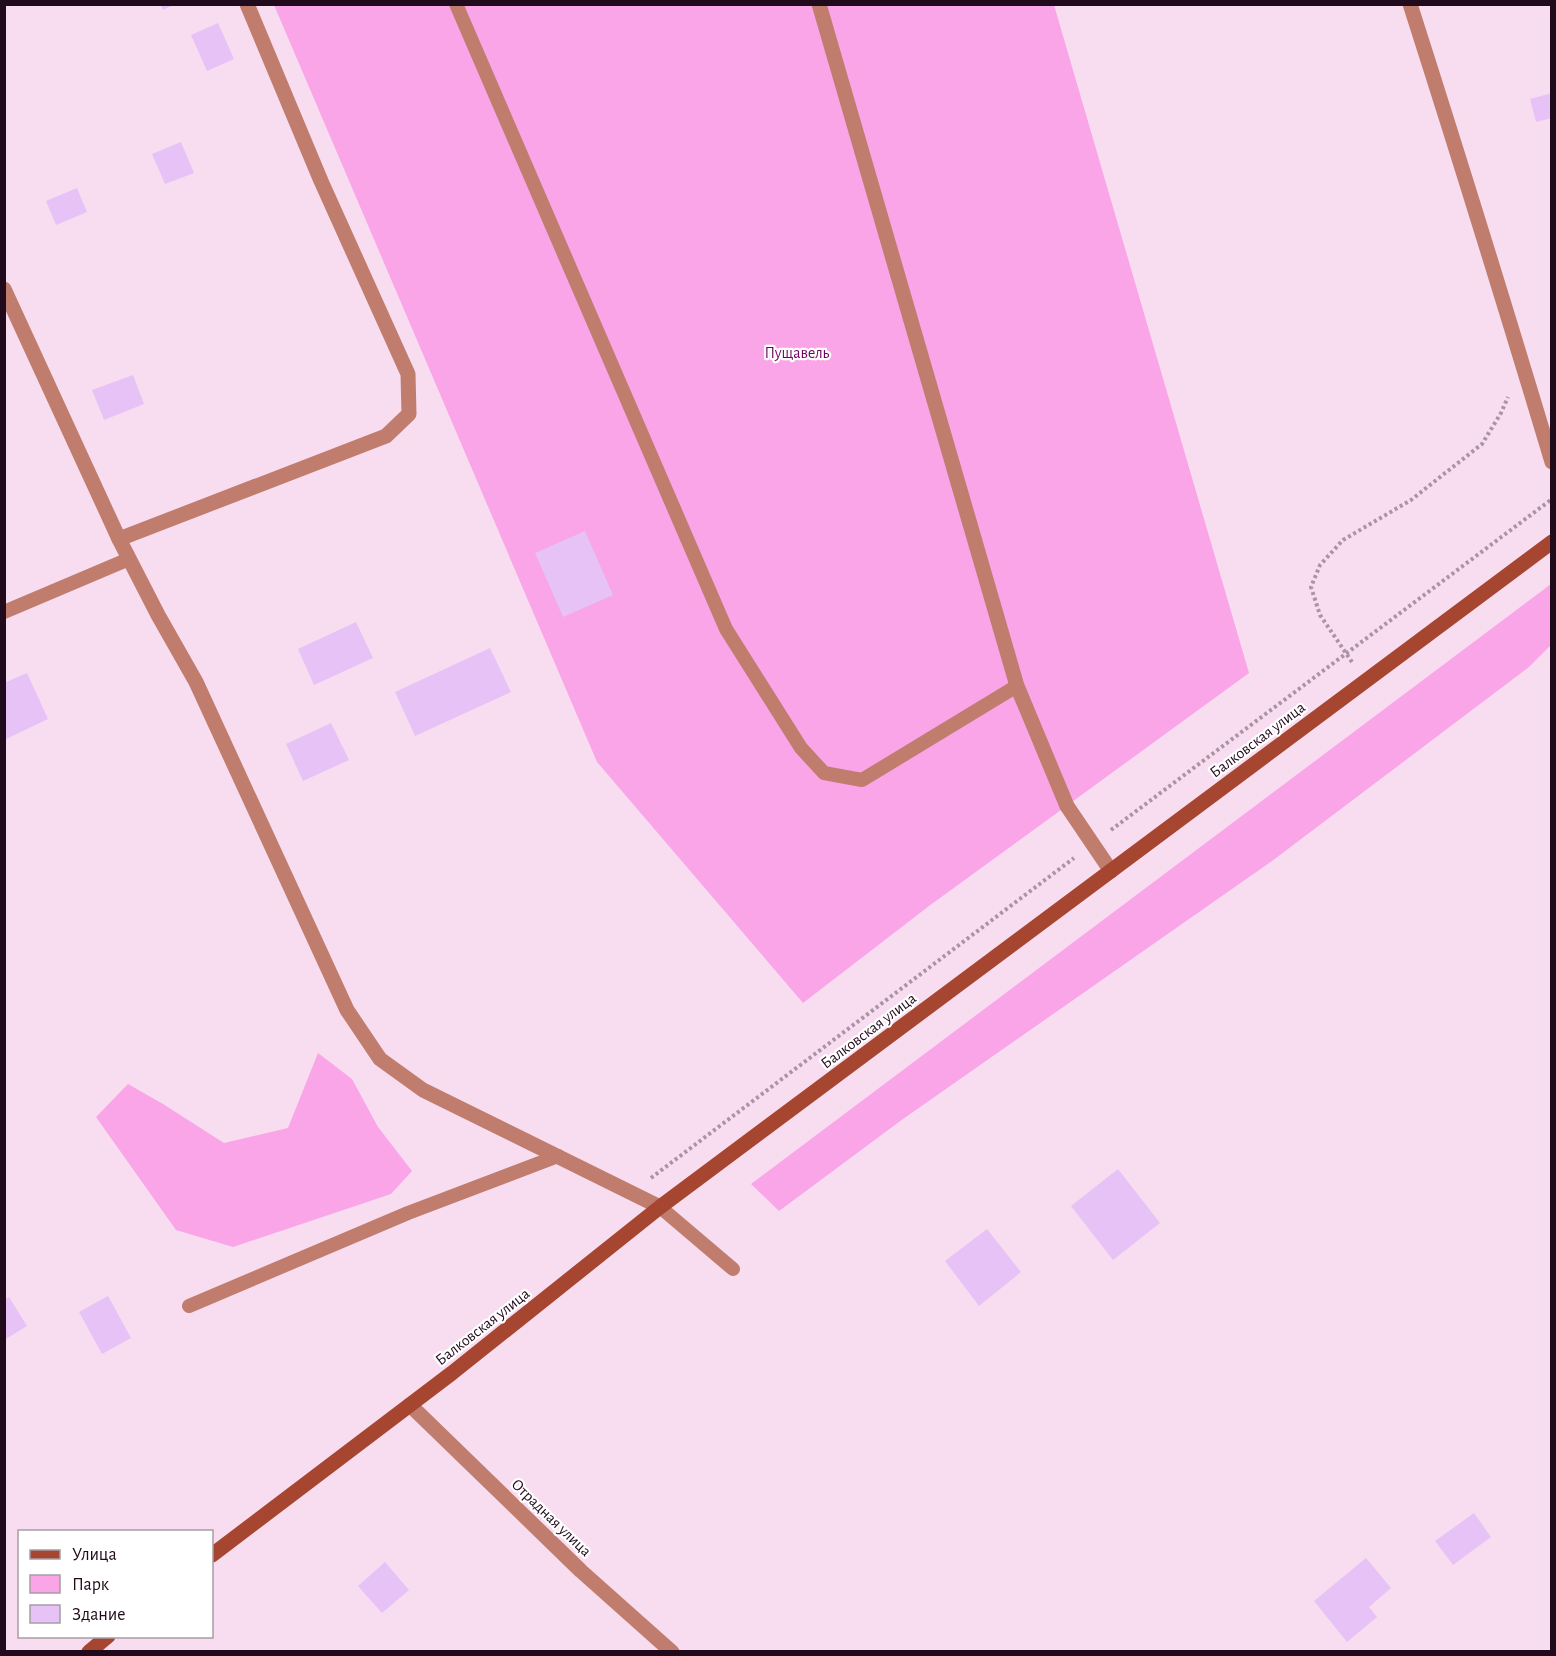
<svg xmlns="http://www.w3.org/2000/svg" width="1556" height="1656" viewBox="0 0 1556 1656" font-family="'Alegreya Sans',sans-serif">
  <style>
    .green { fill: #f9a5e8 }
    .building { fill: #e6c2f7 }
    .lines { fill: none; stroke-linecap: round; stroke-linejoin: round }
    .path { stroke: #ab92a5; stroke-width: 4; stroke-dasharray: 3 3; stroke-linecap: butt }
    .service { stroke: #c07d6d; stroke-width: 14 }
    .minor { stroke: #c07d6d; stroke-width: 15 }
    .secondary { stroke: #a64630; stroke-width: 15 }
    .labels { text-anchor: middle; stroke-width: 4.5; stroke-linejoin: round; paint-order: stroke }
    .park-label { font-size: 16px; fill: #6f0263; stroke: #fff }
    .street-label { font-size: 16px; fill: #200a1c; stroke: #fff }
  </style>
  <rect width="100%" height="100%" fill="#f8ddf1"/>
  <!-- green -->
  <g class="green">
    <polygon points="274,5 1054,5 1249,673 929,906 803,1003 597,762"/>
    <polygon points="1551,584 1551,645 1529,667 1272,861 903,1119 779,1211 751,1184"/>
    <polygon points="318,1053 352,1079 378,1127 412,1171 391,1194 233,1247 176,1230 96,1117 128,1084 163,1104 224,1143 288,1128"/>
  </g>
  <!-- building -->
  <g class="building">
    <polygon points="160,4 175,4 163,10"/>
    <polygon points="218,23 234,59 207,71 191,35"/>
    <polygon points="1552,93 1552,118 1536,122 1530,99"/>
    <polygon points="181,142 194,173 165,184 152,154"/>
    <polygon points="77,188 87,212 56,225 46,201"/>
    <polygon points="133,375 144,404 104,420 92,390"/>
    <polygon points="585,531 613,595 563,617 535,553"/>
    <polygon points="356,622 373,658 314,685 298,649"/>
    <polygon points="490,648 511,692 415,736 395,692"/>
    <polygon points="27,673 48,719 4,740 4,683"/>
    <polygon points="331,723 349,760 303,781 286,744"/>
    <polygon points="1118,1169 1160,1223 1113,1260 1071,1206"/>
    <polygon points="987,1229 1021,1272 979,1306 945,1261"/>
    <polygon points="108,1296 131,1338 102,1354 79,1312"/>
    <polygon points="9,1297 27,1326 4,1340 4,1300"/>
    <polygon points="1474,1513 1491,1537 1453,1565 1435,1541"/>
    <polygon points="1366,1558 1391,1588 1369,1607 1377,1617 1347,1642 1314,1601"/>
    <polygon points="385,1562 409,1590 382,1613 358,1586"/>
  </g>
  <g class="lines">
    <!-- path -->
    <g class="path">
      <polyline points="1352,662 1320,615 1311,587 1320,565 1343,540 1411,500 1482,444 1501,413 1508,397"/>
      <polyline points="1111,830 1552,499"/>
      <polyline points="651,1178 1074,858"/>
    </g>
    <!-- service -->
    <g class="service">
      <polyline points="456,4 726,629 801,748 824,773 862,780 1017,686"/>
      <polyline points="4,612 129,559"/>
      <polyline points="660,1207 733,1269"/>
      <polyline points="189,1306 408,1213 558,1156"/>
    </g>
    <!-- minor -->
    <g class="minor">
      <polyline points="819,4 1017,686 1067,806 1111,871"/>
      <path d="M1410 4C1459 157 1506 309 1552 462"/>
      <polyline points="4,289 119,539 158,615 196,682 347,1010 380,1059 423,1090 660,1207"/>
      <polyline points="119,539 386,436 409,414 408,374 321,181 247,4"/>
      <polyline points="410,1405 581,1571 672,1652"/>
    </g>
    <!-- secondary -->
    <g class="secondary">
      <polyline points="212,1555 452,1373 660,1207 1552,542"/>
      <polyline points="89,1652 108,1636"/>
    </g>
  </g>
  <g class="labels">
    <!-- park labels -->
    <g class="park-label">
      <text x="797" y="358">Пущавель</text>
    </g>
    <!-- street labels -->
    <g class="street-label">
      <text transform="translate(1257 739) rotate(-37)" y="6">Балковская улица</text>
      <text transform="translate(868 1030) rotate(-37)" y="6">Балковская улица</text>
      <text transform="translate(482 1326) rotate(-38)" y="6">Балковская улица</text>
      <text transform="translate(552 1517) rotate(44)" y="6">Отрадная улица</text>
    </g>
  </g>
  <!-- border -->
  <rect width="1556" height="1656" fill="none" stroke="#200a1c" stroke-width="12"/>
  <!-- legend -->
  <rect x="18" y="1530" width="195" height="108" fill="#ffffff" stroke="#a69da4" stroke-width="1.5"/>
  <rect x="30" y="1550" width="30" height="9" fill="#a64630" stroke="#a69da4" stroke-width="1.5"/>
  <text x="72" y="1560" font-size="18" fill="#200a1c">Улица</text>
  <rect x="30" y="1575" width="30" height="18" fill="#f9a5e8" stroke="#a69da4" stroke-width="1.5"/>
  <text x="72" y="1590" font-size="18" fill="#200a1c">Парк</text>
  <rect x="30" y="1605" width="30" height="18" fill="#e6c2f7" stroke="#a69da4" stroke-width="1.5"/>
  <text x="72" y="1620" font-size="18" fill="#200a1c">Здание</text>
</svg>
